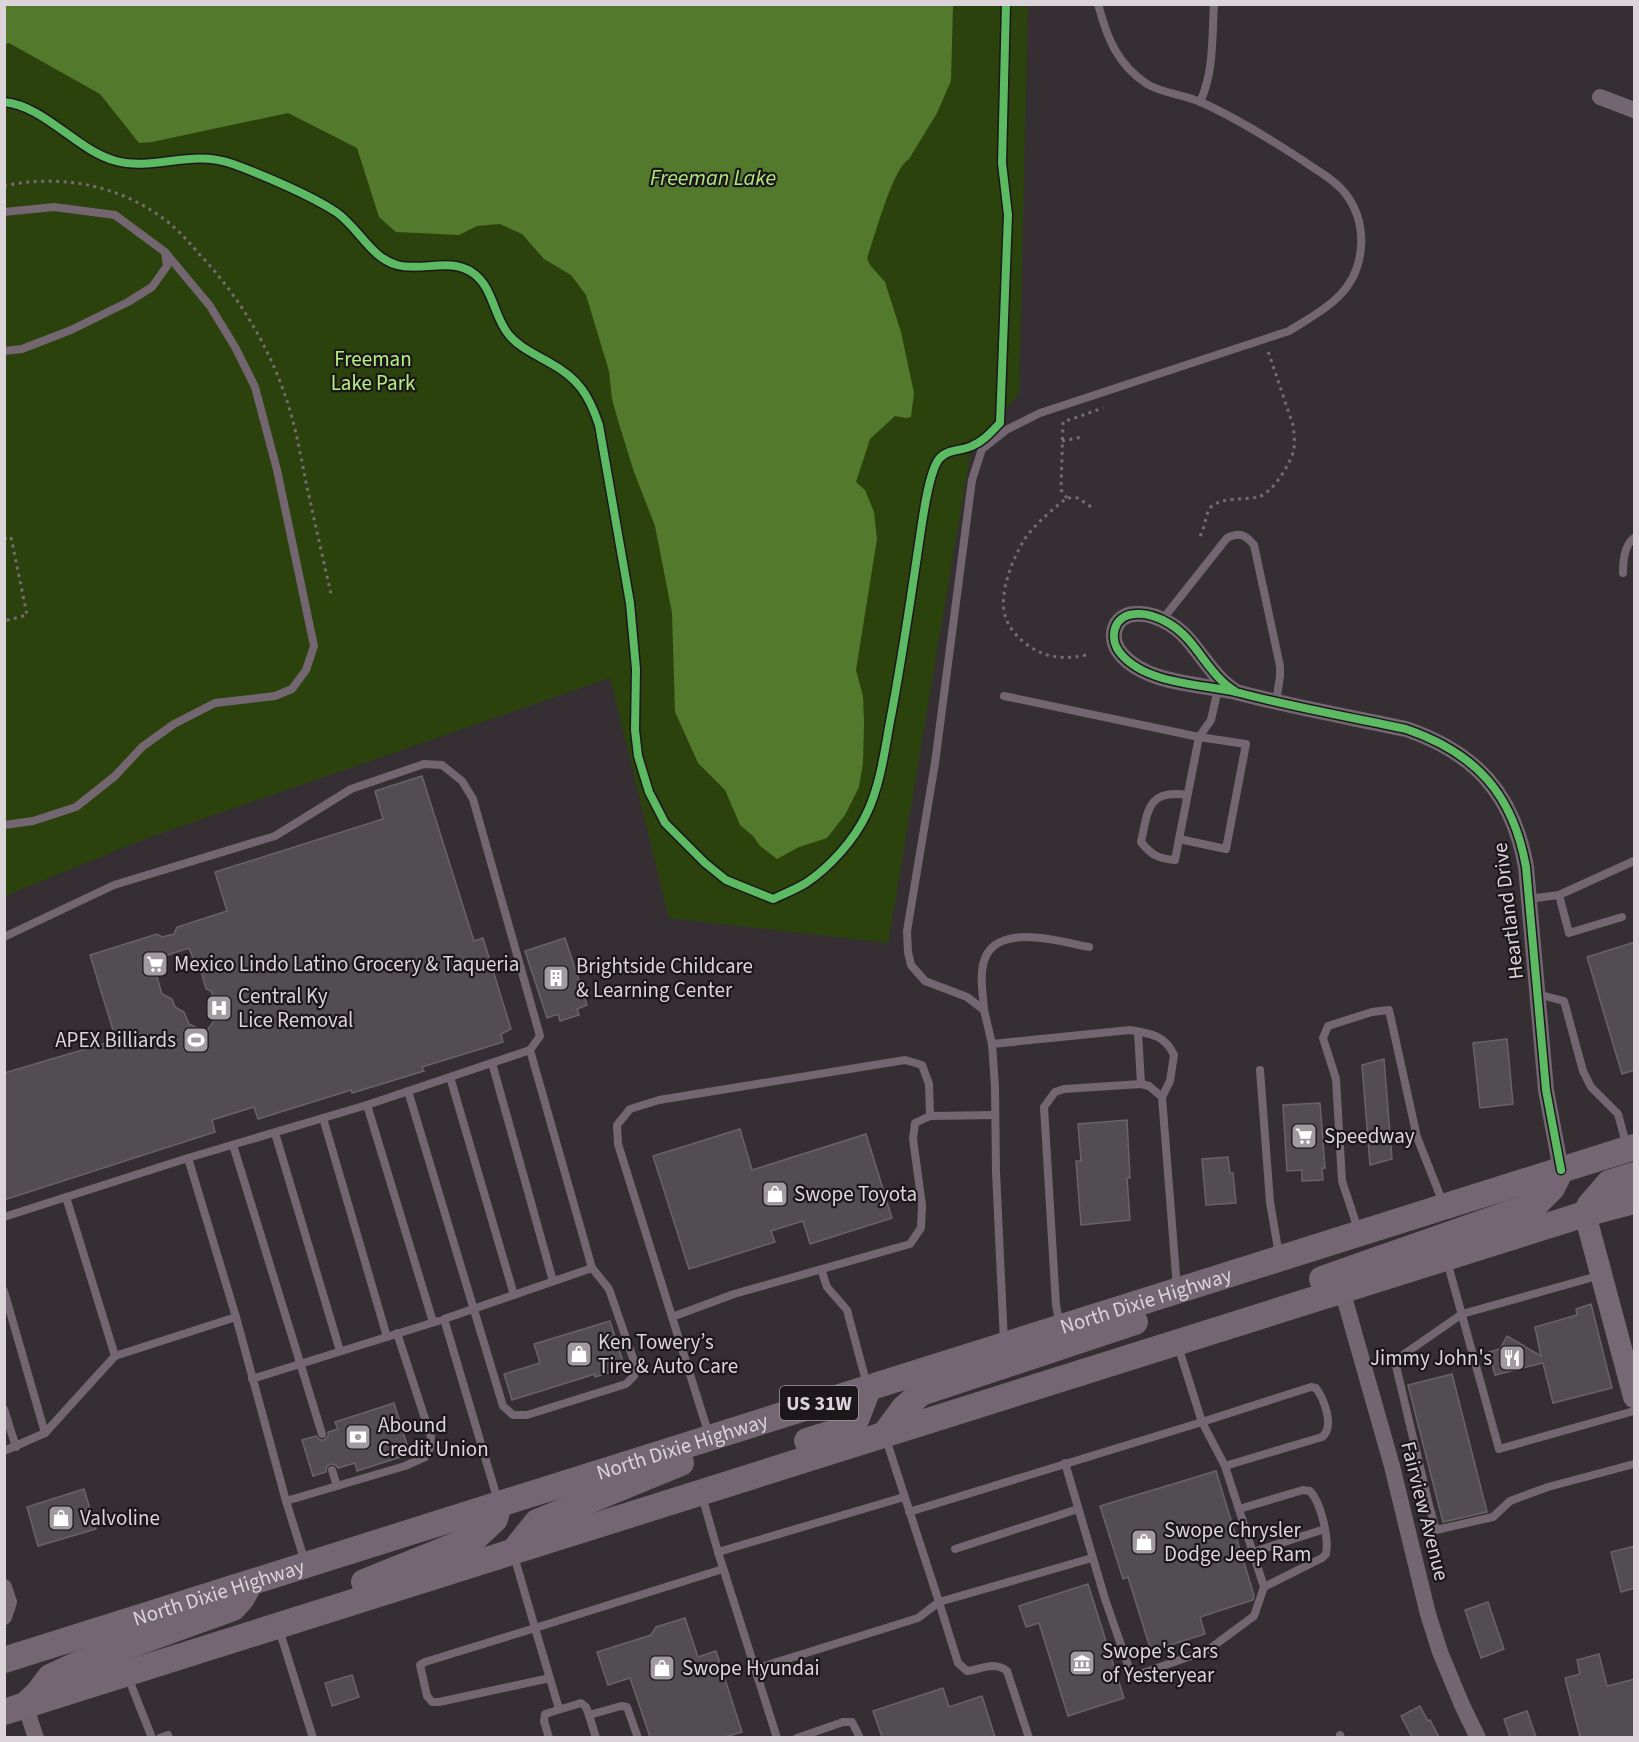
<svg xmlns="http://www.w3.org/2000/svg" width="1639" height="1742" viewBox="0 0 1639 1742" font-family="'Source Sans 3',sans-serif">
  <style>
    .green { fill: #2b420c }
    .water { fill: #53792c }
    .building { fill: #524d51; stroke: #686367; stroke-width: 1.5; fill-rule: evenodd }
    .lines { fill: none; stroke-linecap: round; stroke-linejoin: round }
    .path { stroke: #766b75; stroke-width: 3; stroke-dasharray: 3 4.5; stroke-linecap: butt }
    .lane { stroke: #736671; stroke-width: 8 }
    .street { stroke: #736671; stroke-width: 16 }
    .secondary { stroke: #766875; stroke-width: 22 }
    .primary { stroke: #746672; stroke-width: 26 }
    .cycleway-casing { stroke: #1b171b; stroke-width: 11 }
    .cycleway { stroke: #5cba63; stroke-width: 8 }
    .labels { text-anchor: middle; stroke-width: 4.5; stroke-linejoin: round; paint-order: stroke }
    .shield { fill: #1b171b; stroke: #a19ca1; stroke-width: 1.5 }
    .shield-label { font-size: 20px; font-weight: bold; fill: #dbd5da }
    .park-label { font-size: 21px; fill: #b6f081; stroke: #1b171b }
    .street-label { font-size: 21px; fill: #dbd5da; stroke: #1b171b }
    .poi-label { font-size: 21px; fill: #dbd5da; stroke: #1b171b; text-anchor: start }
    .water-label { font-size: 22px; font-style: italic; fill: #afe97a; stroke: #1b171b }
  </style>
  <rect width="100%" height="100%" fill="#352f34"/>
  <!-- green -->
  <polygon class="green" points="5,5 1028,5 1019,394 971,450 888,943 669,918 610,678 145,839 5,896"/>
  <!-- water -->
  <path class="water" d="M5 4 953 5 951 81 937 113 909 159C892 169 875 237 867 258L870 265 885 282 901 332 914 393 911 417 906 418 895 416 870 439 856 482 865 490 874 512 877 539 856 670 863 696 864 723 863 763 859 787 845 815 827 838 799 847 777 859 760 846 753 836 740 825 725 790 698 763 675 712 672 613 655 526 634 472 619 424 612 399 609 371 586 295 571 275 544 259 522 234 500 224 477 226 459 235 396 232 379 217 357 148 288 113 152 142 139 143 100 94 9 43 5 44Z"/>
  <!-- building -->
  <g class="building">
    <path d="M422 776 474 941 483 938 511 1029 501 1034 503 1042 422 1067 424 1071 352 1093 351 1090 258 1119 254 1107 212 1120 215 1132 4 1200V1073L116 1040 90 955 157 934 162 937 174 934 177 927 227 911 215 872 383 819 375 791ZM189 948 193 958 198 961 206 989 211 991 219 1014 206 1032 189 1024 184 1012 175 1007 172 999 162 994 156 974 159 969 156 959Z"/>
    <polygon points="565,938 587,1005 577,1009 579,1015 560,1021 558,1014 547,1018 525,951"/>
    <polygon points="1635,942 1635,1070 1622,1074 1587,957"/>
    <polygon points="1507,1039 1513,1104 1480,1108 1473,1043"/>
    <polygon points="1384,1059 1392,1159 1370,1165 1362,1065"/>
    <polygon points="1320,1103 1325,1168 1322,1168 1323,1180 1302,1181 1302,1170 1287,1171 1283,1105"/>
    <polygon points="1127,1120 1130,1178 1127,1178 1130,1220 1081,1225 1076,1161 1081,1161 1078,1124"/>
    <polygon points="740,1129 752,1170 866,1134 892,1218 810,1244 803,1221 771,1231 775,1242 689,1269 653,1156"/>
    <polygon points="1228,1157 1230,1173 1233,1173 1236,1203 1206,1205 1202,1159"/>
    <polygon points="1591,1304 1612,1388 1553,1403 1543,1363 1495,1375 1489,1352 1500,1349 1507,1336 1541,1356 1535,1327 1577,1315 1576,1309"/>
    <polygon points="610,1321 625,1368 595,1377 595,1374 512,1400 504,1374 540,1363 534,1344"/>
    <polygon points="1452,1374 1487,1512 1443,1522 1408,1385"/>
    <polygon points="394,1403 410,1454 357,1471 355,1463 338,1468 336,1465 331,1464 327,1466 326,1472 313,1476 302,1440 316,1436 320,1440 324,1440 328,1436 328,1432 338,1429 335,1422"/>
    <polygon points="1216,1471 1254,1595 1253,1600 1200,1617 1205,1634 1151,1651 1128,1577 1123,1579 1100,1506"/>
    <polygon points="84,1489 96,1529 38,1546 27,1507"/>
    <polygon points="1635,1546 1635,1588 1621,1592 1611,1552"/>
    <polygon points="1088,1584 1124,1698 1068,1716 1039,1623 1026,1627 1019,1606"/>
    <polygon points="1488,1602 1504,1649 1481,1658 1465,1610"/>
    <polygon points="685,1618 698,1657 716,1651 742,1732 725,1737 650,1737 630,1678 608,1685 597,1652 651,1635 656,1627"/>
    <polygon points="1599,1654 1607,1686 1635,1679 1635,1737 1580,1737 1565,1678 1580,1674 1577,1660"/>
    <polygon points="352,1675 359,1697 332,1706 325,1683"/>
    <polygon points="943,1688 949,1707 982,1696 995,1737 882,1737 873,1711"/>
    <polygon points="1420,1706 1428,1721 1430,1720 1439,1737 1412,1737 1401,1716"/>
    <polygon points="1527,1711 1536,1737 1510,1737 1504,1719"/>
  </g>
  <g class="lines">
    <!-- path -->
    <g class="path">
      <path d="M4 186C58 174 116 184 161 217 176 227 188 241 200 255 239 296 268 345 286 398 296 427 301 458 307 487 315 523 323 559 331 594"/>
      <polyline points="1062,441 1082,437"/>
      <polyline points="1067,498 1061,490 1063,422 1103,408"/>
      <path d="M1200 536C1206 527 1205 511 1212 506 1224 497 1245 500 1258 497 1273 493 1291 463 1294 449 1295 441 1294 433 1293 425L1268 351"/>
      <polyline points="4,539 11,537 27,615 4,621"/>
      <path d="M1086 655C1063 660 1044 658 1025 643 996 620 1001 595 1012 564 1017 553 1022 541 1030 532 1041 519 1054 508 1067 498H1078L1093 508"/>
    </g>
    <!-- lane -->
    <g class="lane">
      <path d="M1200 102C1214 72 1212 37 1214 4"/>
      <polyline points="4,212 54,207 115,215 165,252 167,266 152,287 128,302 71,330 22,349 4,351"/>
      <path d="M1623 573C1623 561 1624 545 1634 538"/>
      <path d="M1162 620 1227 538C1239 532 1245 534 1254 545L1280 666V676L1276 702"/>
      <polyline points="1004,696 1199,737 1211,720 1218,689"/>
      <polygon points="1199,737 1246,744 1226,849 1179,839"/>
      <polyline points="4,825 33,821 76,807 115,776 142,747 174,724 215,703 275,696 292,689 306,670 314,646 277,470 255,387 235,347 210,306 165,252"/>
      <path d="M1179 839 1175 860C1159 859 1151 855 1141 842 1148 811 1147 789 1187 795"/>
      <polyline points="1559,895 1569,933 1622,917"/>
      <polyline points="1528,899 1559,895 1634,861"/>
      <polyline points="4,937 114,885 275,836 351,789 424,764 442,765 462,781 473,799 540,1036 530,1050"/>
      <polyline points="1537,994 1564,1001 1583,1071 1591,1087 1618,1114 1627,1147"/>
      <path d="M984 1010C983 993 978 970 987 954 1004 924 1062 942 1089 947"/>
      <polyline points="1138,1032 1141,1084"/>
      <path d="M992 1044 1130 1030C1150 1034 1164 1034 1174 1055L1170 1081 1162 1097"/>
      <polyline points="492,1063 553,1281"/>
      <polyline points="1260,1070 1270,1202 1279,1255"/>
      <polyline points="450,1077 514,1295"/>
      <polyline points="408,1091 503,1406 513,1415 527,1415 626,1384 634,1376 634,1361 609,1289 592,1268"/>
      <polyline points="367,1105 433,1322"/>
      <polyline points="323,1118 387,1337"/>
      <polyline points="275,1133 340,1351"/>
      <polyline points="233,1145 322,1434"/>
      <polyline points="188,1158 236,1317"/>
      <polyline points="66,1197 115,1356"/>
      <polyline points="4,1217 188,1158 367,1105 530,1050 592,1268 444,1319 498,1501"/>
      <polyline points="1359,1232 1342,1181 1336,1079 1323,1038 1328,1026 1372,1012 1389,1010 1417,1137 1443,1203"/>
      <polyline points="1447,1261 1499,1449 1634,1411"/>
      <polyline points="821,1269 827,1287 847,1310 867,1385"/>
      <polyline points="1601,1275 1462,1314 1400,1357 1396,1366 1429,1505 1436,1530 1493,1517 1510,1501 1548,1487 1634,1464"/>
      <polyline points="4,1291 45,1433"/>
      <polyline points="672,1317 618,1144 617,1125 630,1109 659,1100 905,1060 922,1065 929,1084 930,1116"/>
      <polyline points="1060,1326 1056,1305 1044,1107 1055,1092 1064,1089 1141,1084 1149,1086 1162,1097 1177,1288"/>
      <path d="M1004 1342 996 1172 995 1087 992 1044 984 1010 967 997 925 981 911 965 908 952 907 931 935 763 972 480 982 449 1006 430 1040 413 1289 331C1306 320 1324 311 1338 297 1366 270 1369 224 1345 193 1334 179 1316 170 1302 160 1270 139 1238 119 1203 103 1186 95 1161 93 1147 84 1117 64 1107 38 1098 4"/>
      <polyline points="252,1379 438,1321"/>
      <polyline points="4,1409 16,1447"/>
      <polyline points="709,1435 672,1317 734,1294 910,1244 921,1228 922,1205 913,1139 915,1123 930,1116 995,1115"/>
      <polyline points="4,1451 45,1433 115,1356 236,1317 286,1501 305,1562"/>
      <path d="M1065 1463 1105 1599 1129 1668 1134 1673 1140 1674 1208 1650 1254 1616 1264 1587 1225 1466 1202 1422 1311 1387 1316 1388C1324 1399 1335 1427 1322 1437L1225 1466"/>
      <polyline points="332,1470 337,1486"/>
      <polyline points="702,1496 718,1552 777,1738"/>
      <polyline points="286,1501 405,1466 425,1457 430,1448 431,1437 397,1333"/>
      <path d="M1239 1509 1303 1490 1310 1491C1321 1503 1329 1537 1326 1554L1322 1558 1264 1587"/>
      <polyline points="909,1512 1202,1422 1178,1346"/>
      <polyline points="955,1549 1078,1509"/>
      <polyline points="718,1552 904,1497"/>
      <polyline points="1253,1552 1325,1529"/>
      <polyline points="514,1556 535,1628 723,1569"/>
      <polyline points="279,1629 313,1738"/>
      <polyline points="755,1669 918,1618 939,1602 885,1436"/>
      <polyline points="128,1677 152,1738"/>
      <polyline points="550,1678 439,1702 432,1702 427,1696 420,1665 425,1662 535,1628 559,1709"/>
      <polyline points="1340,1735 1341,1738"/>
      <polyline points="160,1738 168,1735 169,1738"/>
      <polyline points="549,1738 544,1721 545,1714 581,1703 586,1707 589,1715"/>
      <polyline points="596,1738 589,1715 621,1706 627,1707 638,1738"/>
      <polyline points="797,1738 843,1722 852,1722 860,1738"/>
      <path d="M1029 1738 1007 1671C994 1661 982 1669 967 1671L958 1663 939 1602 1092 1558"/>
    </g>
    <!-- street -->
    <g class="street">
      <polyline points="1600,97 1634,110"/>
      <path d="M1236 692C1232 689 1226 685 1222 681 1203 663 1193 638 1170 624 1160 618 1147 613 1135 614 1113 615 1108 639 1121 654 1146 684 1201 684 1236 692 1292 707 1350 717 1406 729 1476 753 1513 794 1526 867L1546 1090 1561 1170"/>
      <polyline points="1342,1290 1392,1466 1428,1614 1440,1652 1462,1705 1478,1738"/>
      <polyline points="4,1587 9,1602 4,1617"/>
      <polyline points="25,1705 36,1738"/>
    </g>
    <!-- secondary -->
    <polyline class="secondary" points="1585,1214 1634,1397"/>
    <!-- primary -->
    <g class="primary">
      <polyline points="1585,1214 1590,1205 1609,1183 1634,1175"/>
      <polyline points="1322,1279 1536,1204 1552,1188 1561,1170"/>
      <polyline points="884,1435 904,1408 921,1393 1135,1322"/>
      <polyline points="807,1441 836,1432 856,1420 868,1389"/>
      <polyline points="513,1552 537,1522 681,1463"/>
      <polyline points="364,1582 476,1537 495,1519 499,1505"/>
      <path id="s1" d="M4 1660 1634 1147"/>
      <polyline points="25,1705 38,1693 50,1677 78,1664 233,1608 242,1598 250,1583"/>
      <polyline points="4,1712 1585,1214 1634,1201"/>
    </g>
    <!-- cycleway casing -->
    <g class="cycleway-casing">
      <g id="cycleway">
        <path d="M4 102C45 106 76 150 116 161 154 171 191 149 233 164 263 175 310 195 336 212 358 227 371 258 397 265 422 272 450 257 473 273 494 288 493 316 509 335 520 348 535 354 550 363 578 378 589 395 599 425L630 603 636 669 635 730 638 756 649 792 665 823 705 863 726 880 773 899C784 894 796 889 806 883 830 867 854 840 866 815 879 789 884 756 889 727 901 666 910 604 919 543 922 524 928 473 939 459 947 449 962 451 972 446 984 441 991 432 1000 423L1008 215 1002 163 1006 4"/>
        <path d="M1236 692C1232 689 1226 685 1222 681 1203 663 1193 638 1170 624 1160 618 1147 613 1135 614 1113 615 1108 639 1121 654 1146 684 1201 684 1236 692 1292 707 1350 717 1406 729 1476 753 1513 794 1526 867L1546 1090 1561 1170"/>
      </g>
    </g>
    <!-- cycleway -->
    <use href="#cycleway" class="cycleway"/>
  </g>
  <!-- icons -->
  <defs>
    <g id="supermarket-square" transform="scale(1.35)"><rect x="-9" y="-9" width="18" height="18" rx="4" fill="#a19ba0" stroke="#1b171b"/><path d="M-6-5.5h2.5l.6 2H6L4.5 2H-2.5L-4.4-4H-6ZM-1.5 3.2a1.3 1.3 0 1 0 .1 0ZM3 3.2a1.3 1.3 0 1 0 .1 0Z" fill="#fff"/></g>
    <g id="building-square" transform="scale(1.35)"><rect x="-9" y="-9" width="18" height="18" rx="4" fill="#a19ba0" stroke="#1b171b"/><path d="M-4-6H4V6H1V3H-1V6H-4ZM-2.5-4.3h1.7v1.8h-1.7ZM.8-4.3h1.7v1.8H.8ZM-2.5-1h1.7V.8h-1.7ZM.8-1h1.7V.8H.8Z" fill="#fff"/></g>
    <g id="hospital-square" transform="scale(1.35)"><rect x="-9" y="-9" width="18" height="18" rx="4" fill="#a19ba0" stroke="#1b171b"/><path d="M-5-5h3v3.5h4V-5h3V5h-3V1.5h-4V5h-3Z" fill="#fff"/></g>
    <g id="stadium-square" transform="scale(1.35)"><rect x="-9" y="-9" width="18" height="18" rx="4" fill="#a19ba0" stroke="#1b171b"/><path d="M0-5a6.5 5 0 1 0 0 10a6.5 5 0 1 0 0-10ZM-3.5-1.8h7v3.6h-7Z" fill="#fff"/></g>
    <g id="shop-square" transform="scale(1.35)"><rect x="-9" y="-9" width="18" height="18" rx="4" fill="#a19ba0" stroke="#1b171b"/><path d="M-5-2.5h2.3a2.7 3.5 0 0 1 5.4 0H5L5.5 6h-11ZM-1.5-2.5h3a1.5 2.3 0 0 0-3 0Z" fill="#fff"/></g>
    <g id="restaurant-square" transform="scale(1.35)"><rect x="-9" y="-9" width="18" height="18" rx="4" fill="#a19ba0" stroke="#1b171b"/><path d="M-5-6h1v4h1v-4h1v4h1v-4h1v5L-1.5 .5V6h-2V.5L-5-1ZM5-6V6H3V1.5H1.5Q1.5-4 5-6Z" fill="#fff"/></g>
    <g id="bank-square" transform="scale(1.35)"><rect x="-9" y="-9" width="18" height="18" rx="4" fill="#a19ba0" stroke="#1b171b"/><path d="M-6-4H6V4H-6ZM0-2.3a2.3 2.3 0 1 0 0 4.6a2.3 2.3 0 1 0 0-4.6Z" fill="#fff"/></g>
    <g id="museum-square" transform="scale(1.35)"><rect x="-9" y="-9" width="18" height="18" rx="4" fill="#a19ba0" stroke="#1b171b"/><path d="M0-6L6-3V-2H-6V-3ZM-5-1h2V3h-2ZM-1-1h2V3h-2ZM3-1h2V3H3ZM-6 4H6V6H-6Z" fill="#fff"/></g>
  </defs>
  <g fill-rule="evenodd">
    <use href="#supermarket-square" x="155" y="964"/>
    <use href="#building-square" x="556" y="978"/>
    <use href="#hospital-square" x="219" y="1008"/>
    <use href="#stadium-square" x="196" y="1040"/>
    <use href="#supermarket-square" x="1304" y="1136"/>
    <use href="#shop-square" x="775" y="1194"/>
    <use href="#shop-square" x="579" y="1354"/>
    <use href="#restaurant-square" x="1512" y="1358"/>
    <use href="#bank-square" x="358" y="1437"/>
    <use href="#shop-square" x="61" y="1518"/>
    <use href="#shop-square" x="1144" y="1542"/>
    <use href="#museum-square" x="1082" y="1663"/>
    <use href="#shop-square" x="662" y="1668"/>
  </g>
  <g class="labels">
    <!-- shield labels -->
    <rect class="shield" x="780" y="1386" width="78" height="34" rx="4.5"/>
    <g class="shield-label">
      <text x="819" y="1410">US 31W</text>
    </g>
    <!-- park labels -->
    <g class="park-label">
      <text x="373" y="366">Freeman<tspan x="373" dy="24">Lake Park</tspan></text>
    </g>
    <!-- street labels -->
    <g class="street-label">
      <text transform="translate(1508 911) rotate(-97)" y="7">Heartland Drive</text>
      <text dy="7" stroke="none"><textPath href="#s1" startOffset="1197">North Dixie Highway</textPath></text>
      <text dy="7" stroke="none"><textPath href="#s1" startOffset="711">North Dixie Highway</textPath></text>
      <text transform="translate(1425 1511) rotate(76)" y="7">Fairview Avenue</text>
      <text dy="7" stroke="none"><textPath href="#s1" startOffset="225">North Dixie Highway</textPath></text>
    </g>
    <!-- poi labels -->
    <g class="poi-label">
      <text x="174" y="971">Mexico Lindo Latino Grocery &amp; Taqueria</text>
      <text x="576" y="973">Brightside Childcare<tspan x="576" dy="24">&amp; Learning Center</tspan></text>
      <text x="238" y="1003">Central Ky<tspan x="238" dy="24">Lice Removal</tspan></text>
      <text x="176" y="1047" text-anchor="end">APEX Billiards</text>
      <text x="1324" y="1143">Speedway</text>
      <text x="794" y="1201">Swope Toyota</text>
      <text x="598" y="1349">Ken Towery’s<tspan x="598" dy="24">Tire &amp; Auto Care</tspan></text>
      <text x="1492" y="1365" text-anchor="end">Jimmy John's</text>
      <text x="378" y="1432">Abound<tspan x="378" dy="24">Credit Union</tspan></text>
      <text x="80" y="1525">Valvoline</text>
      <text x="1164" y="1537">Swope Chrysler<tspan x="1164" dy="24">Dodge Jeep Ram</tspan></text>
      <text x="1102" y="1658">Swope's Cars<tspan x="1102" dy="24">of Yesteryear</tspan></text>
      <text x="682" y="1675">Swope Hyundai</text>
    </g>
    <!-- water labels -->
    <g class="water-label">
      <text x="713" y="185">Freeman Lake</text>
    </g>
  </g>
  <!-- border -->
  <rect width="1639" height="1742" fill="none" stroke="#dbd5da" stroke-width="12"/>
</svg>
